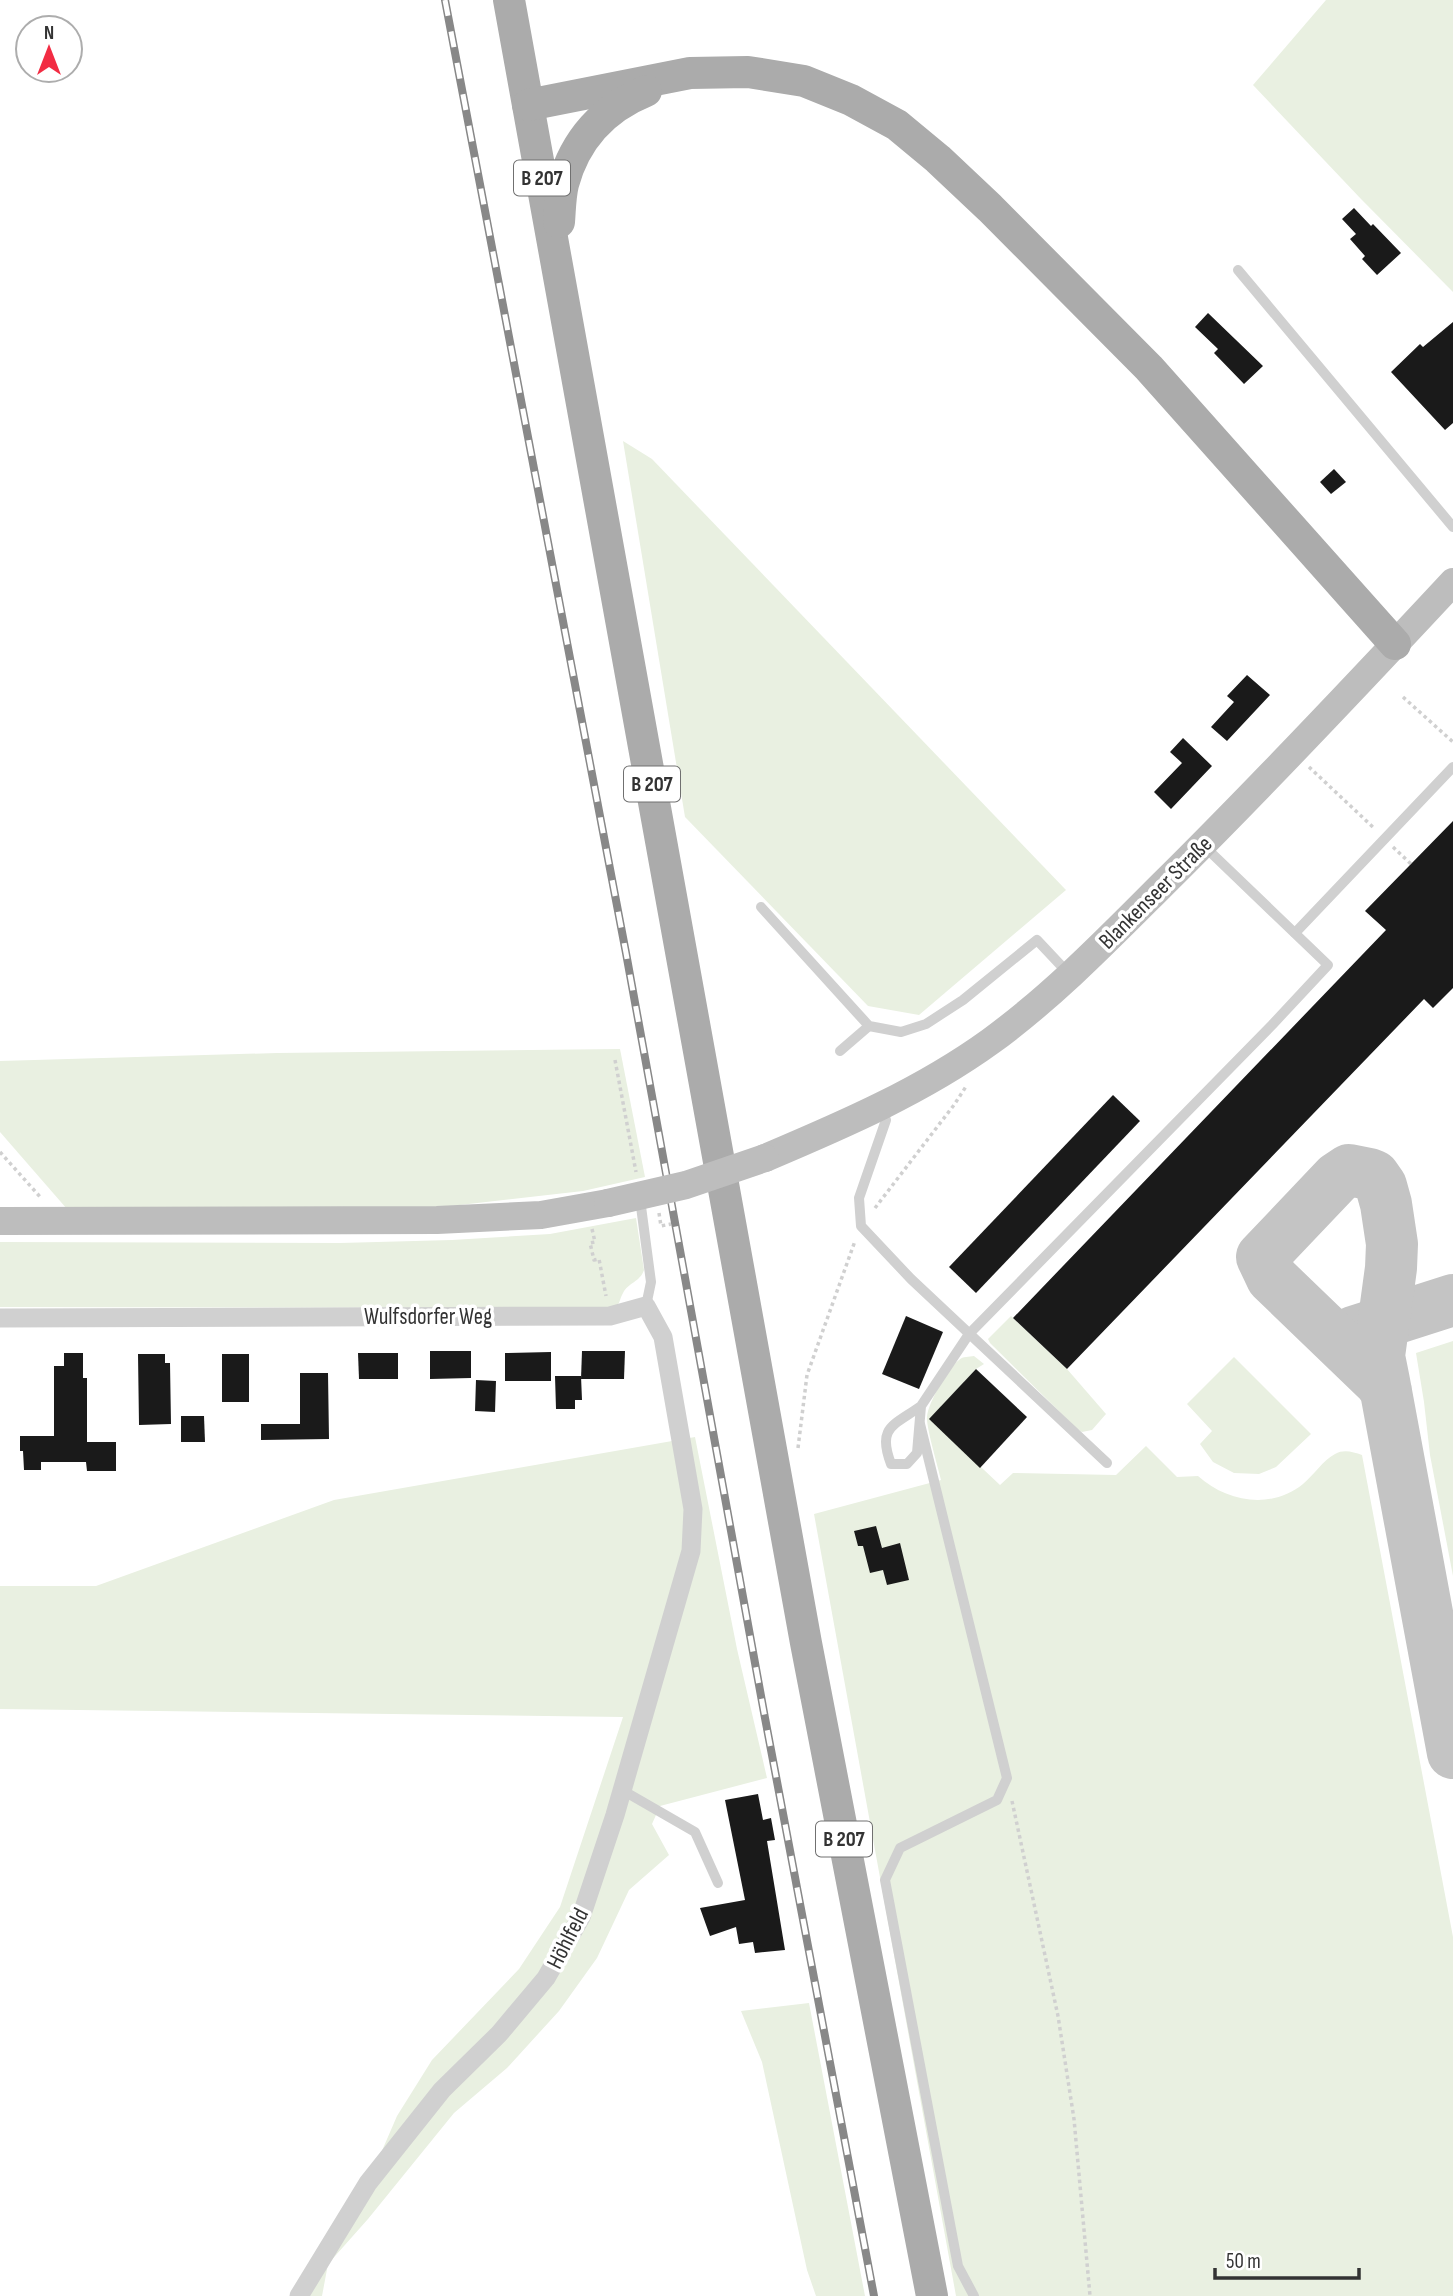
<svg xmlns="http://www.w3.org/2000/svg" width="1453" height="2296" viewBox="0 0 1453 2296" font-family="'Sofia Sans Condensed',sans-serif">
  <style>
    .green { fill: #e9f0e1 }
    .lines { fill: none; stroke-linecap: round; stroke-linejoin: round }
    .taxiway { stroke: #c4c4c4; stroke-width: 52 }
    .building { fill: #1a1a1a }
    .path { stroke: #d0d0d0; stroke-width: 3.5; stroke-dasharray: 3.5 3.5; stroke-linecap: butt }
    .lane { stroke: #d0d0d0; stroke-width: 10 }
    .street { stroke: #d0d0d0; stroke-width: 19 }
    .secondary { stroke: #bdbdbd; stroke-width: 28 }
    .primary { stroke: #ababab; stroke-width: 32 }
    .rail-casing { stroke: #888; stroke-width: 8 }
    .rail { stroke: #fff; stroke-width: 5; stroke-dasharray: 16; stroke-linecap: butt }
    .secondary-bridge { stroke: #bdbdbd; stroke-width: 28 }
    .labels { text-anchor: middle; stroke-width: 7; stroke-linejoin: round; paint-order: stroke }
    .shield { fill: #fff; stroke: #707070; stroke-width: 2 }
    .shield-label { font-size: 21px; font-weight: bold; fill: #333 }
    .street-label { font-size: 23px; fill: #333; stroke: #fff }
  </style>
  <rect width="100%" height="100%" fill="#fff"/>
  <!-- green -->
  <g class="green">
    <polygon points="1326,0 1453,0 1453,292 1361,199 1253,85"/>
    <polygon points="623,441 652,459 1066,890 919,1015 868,1006 685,817"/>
    <polygon points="620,1049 645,1177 583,1191 425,1209 67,1209 0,1132 0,1061 277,1053"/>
    <path d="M636 1218 644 1270C640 1282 629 1282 623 1293 619 1300 621 1303 614 1308L0 1307V1242L340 1243 452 1240 550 1234Z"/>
    <polygon points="1011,1316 1067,1369 1106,1414 1092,1430 1082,1432 1077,1429 990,1343 988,1339"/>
    <polygon points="1453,1341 1453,1576 1430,1455 1424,1402 1416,1353"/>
    <path d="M974 1356 984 1364 976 1369 930 1419 1000 1485 1013 1473 1116 1475 1146 1446 1177 1477 1198 1476C1227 1502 1271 1510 1303 1484 1314 1475 1323 1460 1335 1454 1344 1449 1353 1452 1362 1455L1453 1937V2296H956L814 1514 941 1480C938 1467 926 1427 927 1417 928 1403 948 1368 959 1360 963 1356 969 1357 974 1356Z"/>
    <polygon points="1234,1357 1311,1434 1276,1467 1259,1474 1234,1473 1213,1462 1200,1444 1212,1431 1187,1404"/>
    <polygon points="695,1437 737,1649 767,1778 660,1806 652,1824 669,1855 629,1890 597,1958 559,2011 507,2068 454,2113 368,2219 328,2264 322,2296 299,2296 368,2183 397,2116 432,2060 519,1969 560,1907 623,1717 0,1709 0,1586 96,1586 334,1500"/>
    <polygon points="809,2003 865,2296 816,2296 807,2270 762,2062 741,2011"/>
  </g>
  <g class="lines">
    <!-- taxiway -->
    <g class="taxiway">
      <polyline points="1353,1332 1453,1300"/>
      <polyline points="1386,1391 1380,1382 1272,1278 1262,1257 1337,1178 1349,1170 1369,1174 1374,1176 1381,1186 1386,1204 1392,1244 1391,1268 1379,1356 1384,1381 1453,1753"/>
    </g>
  </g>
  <!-- building -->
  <g class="building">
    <polygon points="1354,208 1371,226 1373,224 1401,253 1377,275 1362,259 1365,256 1350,239 1356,234 1342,219"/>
    <polygon points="1208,313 1263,366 1244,384 1214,353 1218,349 1195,327"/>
    <polygon points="1453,322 1453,423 1445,430 1391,372 1420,344 1423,347"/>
    <polygon points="1334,469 1346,482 1331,494 1320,482"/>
    <polygon points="1247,675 1270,695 1227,741 1211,727 1234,702 1227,696"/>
    <polygon points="1183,738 1212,766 1171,809 1154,792 1182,763 1170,752"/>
    <polygon points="1453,821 1453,988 1433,1008 1424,999 1067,1369 1013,1318 1386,930 1365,911"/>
    <polygon points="1113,1095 1140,1121 976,1293 949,1267"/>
    <polygon points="906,1316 943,1332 919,1389 882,1374"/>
    <polygon points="430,1351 471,1351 471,1378 430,1379"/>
    <polygon points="582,1351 625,1351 624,1379 581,1379"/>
    <polygon points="551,1352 551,1381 505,1381 505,1353"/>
    <polygon points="64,1353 83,1353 83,1378 87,1378 87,1442 116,1442 116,1471 87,1471 86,1462 41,1462 41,1470 24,1470 23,1451 20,1451 20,1436 54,1436 54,1366 64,1366"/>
    <polygon points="358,1353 398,1353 398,1379 359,1379"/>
    <polygon points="138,1354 165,1354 165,1363 170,1363 171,1424 139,1425"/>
    <rect x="222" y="1354" width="27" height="48"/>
    <polygon points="976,1369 1027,1417 980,1468 929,1419"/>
    <polygon points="300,1373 328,1373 329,1439 261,1440 261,1424 300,1424"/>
    <polygon points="555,1376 581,1376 582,1400 575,1400 575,1409 556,1409"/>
    <polygon points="476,1380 496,1381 495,1412 475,1411"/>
    <polygon points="181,1416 204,1416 205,1442 181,1442"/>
    <polygon points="876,1526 882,1548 900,1543 909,1580 887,1585 883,1570 870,1573 863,1546 858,1546 854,1531"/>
    <polygon points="758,1794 763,1820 771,1818 775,1840 767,1841 785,1950 755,1953 753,1942 739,1944 736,1927 710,1936 700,1908 745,1900 725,1800"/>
  </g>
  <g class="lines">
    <!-- path -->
    <g class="path">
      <polyline points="1403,697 1453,742"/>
      <polyline points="1309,767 1375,829"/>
      <polyline points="1393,847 1411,864"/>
      <polyline points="615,1060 636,1172"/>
      <polyline points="0,1152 42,1199"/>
      <polyline points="875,1208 954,1105 967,1085"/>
      <polyline points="659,1213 661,1226 671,1224"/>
      <polyline points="592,1229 595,1242 590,1243 594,1260 599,1259 606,1296"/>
      <polyline points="798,1448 807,1375 855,1241"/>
      <polyline points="1012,1801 1058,2016 1074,2119 1090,2296"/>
    </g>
    <!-- lane -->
    <g class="lane">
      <polyline points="1238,270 1453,527"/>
      <polyline points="761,907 869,1026 901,1032 926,1024 963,1000 1037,940 1068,973"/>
      <polyline points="1295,933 1453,767"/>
      <polyline points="840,1051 869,1026"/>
      <polyline points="882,1108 886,1120 859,1198 861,1226 911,1279 1107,1463"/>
      <polyline points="640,1199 651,1282 646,1306"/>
      <path d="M921 1406C893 1426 877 1427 891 1464H907L917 1453 921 1406 969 1334 1272 1025 1328 965 1204 846"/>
      <polyline points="920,1424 1007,1778 997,1800 900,1848 885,1880 958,2266 974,2296"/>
      <polyline points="622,1790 695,1832 718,1883"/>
    </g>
    <!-- street -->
    <polyline class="street" points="0,1318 610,1316 646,1306 663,1337 693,1509 691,1551 615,1815 581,1917 546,1978 499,2034 442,2090 368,2183 299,2296"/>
    <!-- secondary -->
    <g class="secondary">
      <path d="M765 1158C843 1125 922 1091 991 1041 1054 995 1108 939 1163 884 1262 786 1358 684 1453 582"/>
      <polyline points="0,1221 437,1220 541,1215 608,1203"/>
    </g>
    <!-- primary -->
    <g class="primary">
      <polyline points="509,0 806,1643 932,2296"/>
      <polyline points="528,105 690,73 748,72 804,81 851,100 897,125 938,159 990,208 1149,368 1395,644"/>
      <path d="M559 222C560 210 560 196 563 184 575 140 604 108 646 91"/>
    </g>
    <!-- rail casing -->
    <g class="rail-casing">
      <polyline id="rail" points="445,0 626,953 765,1718 874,2296"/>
    </g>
    <!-- rail -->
    <use href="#rail" class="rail"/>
    <!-- secondary-bridge -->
    <polyline class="secondary-bridge" points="608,1203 686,1185 765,1158"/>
  </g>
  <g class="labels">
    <!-- shield labels -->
    <g class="shield">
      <rect x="514" y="160.5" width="56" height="35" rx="5"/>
      <rect x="624" y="766.5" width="56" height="35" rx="5"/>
      <rect x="816" y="1821.5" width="56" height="35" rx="5"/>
    </g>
    <g class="shield-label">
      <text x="542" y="185">B 207</text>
      <text x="652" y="791">B 207</text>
      <text x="844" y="1846">B 207</text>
    </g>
    <!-- street labels -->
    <g class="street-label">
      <text transform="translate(1155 892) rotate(-45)" y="8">Blankenseer Straße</text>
      <text x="428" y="1324">Wulfsdorfer Weg</text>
      <text transform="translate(567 1938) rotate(-63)" y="8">Höhlfeld</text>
    </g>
  </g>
  <!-- north arrow -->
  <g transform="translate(49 49)"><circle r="33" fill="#ffffff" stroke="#adadad" stroke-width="2"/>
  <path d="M0-5L12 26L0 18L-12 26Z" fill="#f22c43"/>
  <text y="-10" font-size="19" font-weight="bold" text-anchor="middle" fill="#333333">N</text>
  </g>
  <!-- scale -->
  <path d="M1215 2268v10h144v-10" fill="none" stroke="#333333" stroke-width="3.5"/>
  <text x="1226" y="2268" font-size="21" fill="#333333" stroke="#ffffff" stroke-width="5" paint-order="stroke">50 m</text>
</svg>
